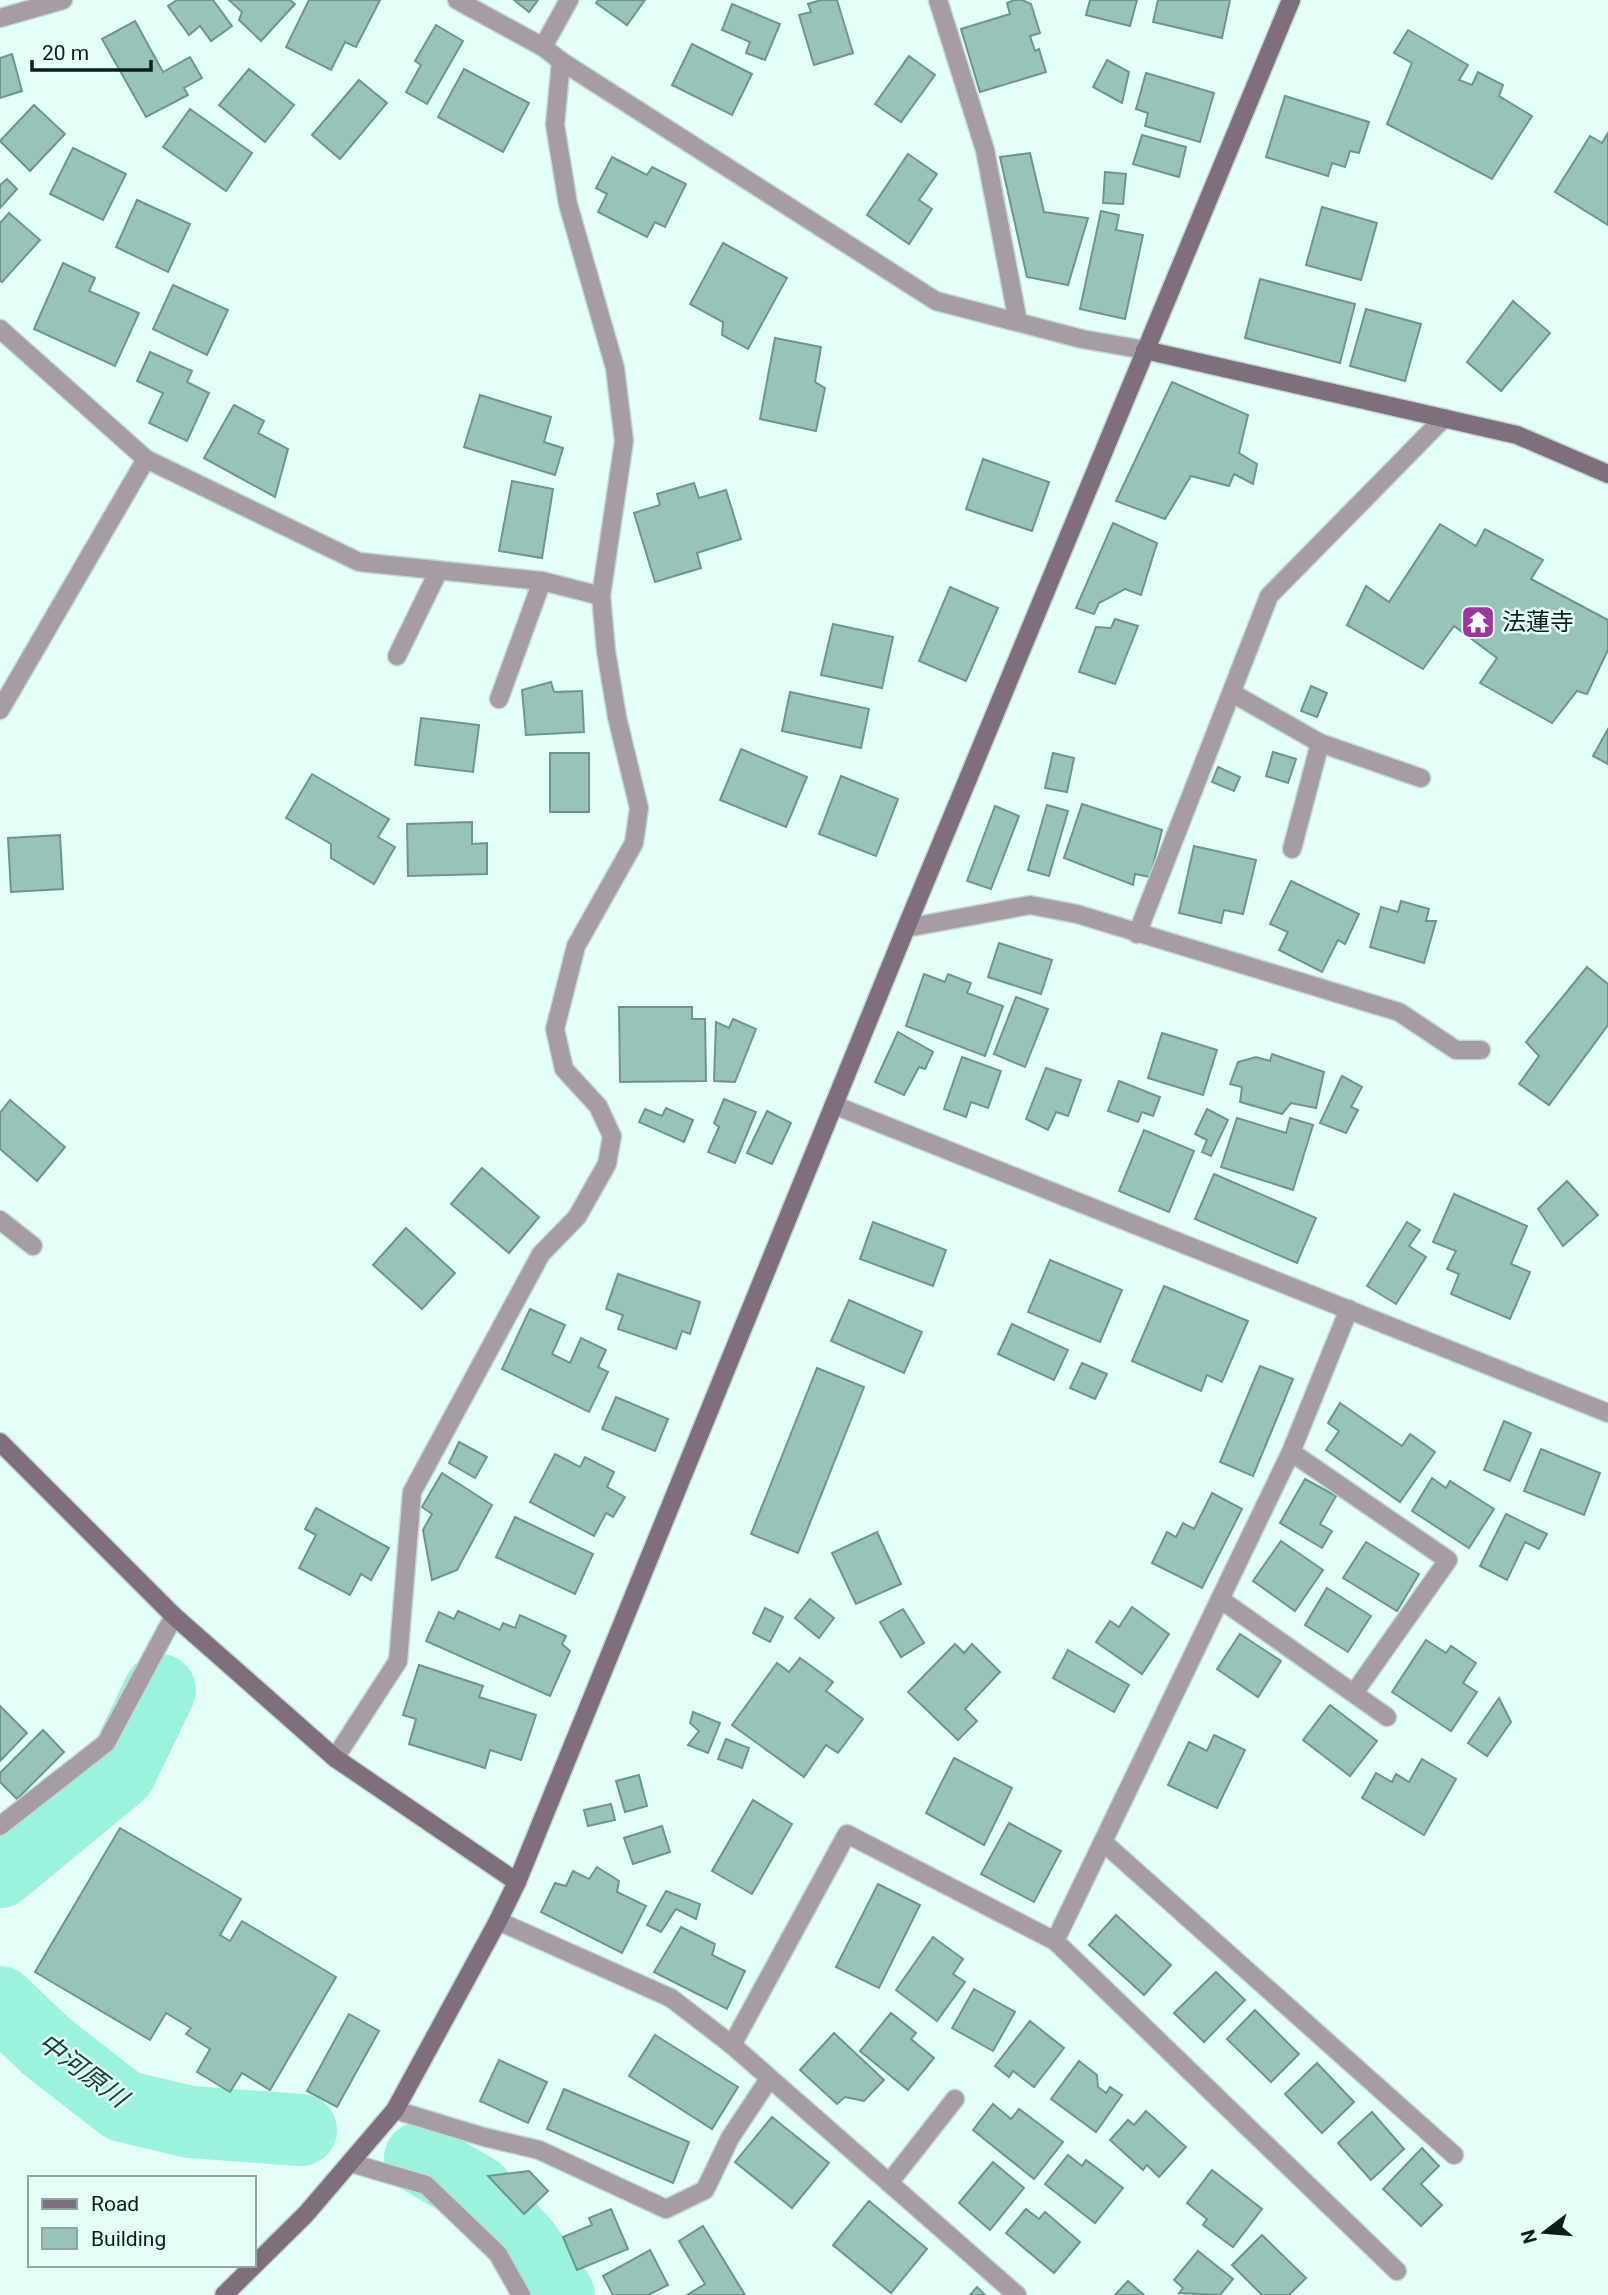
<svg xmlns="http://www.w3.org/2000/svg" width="1608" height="2295" viewBox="0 0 1608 2295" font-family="Roboto,'Noto Sans JP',sans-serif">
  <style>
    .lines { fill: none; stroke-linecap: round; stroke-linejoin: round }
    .river { stroke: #9af2df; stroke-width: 72 }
    .building { fill: #98c3b9; stroke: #6c968d; stroke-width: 2 }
    .lane-casing { stroke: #c1dad4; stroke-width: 21 }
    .street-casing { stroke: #c1dad4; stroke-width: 21 }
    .secondary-casing { stroke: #c1dad4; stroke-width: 21 }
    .lane { stroke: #a79ba6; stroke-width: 18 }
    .street { stroke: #a79ba6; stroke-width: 18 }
    .secondary { stroke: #806e7f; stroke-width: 18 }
    .labels { text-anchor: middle; stroke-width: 5; stroke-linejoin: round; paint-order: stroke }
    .poi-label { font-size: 24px; fill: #0c1d1a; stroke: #e4fef8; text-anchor: start }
    .water-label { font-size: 26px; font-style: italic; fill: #163e37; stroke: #e4fef8 }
  </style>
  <rect width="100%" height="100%" fill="#e4fef8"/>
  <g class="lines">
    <!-- river -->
    <g class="river">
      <polyline points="0,1872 120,1773 160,1690"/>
      <polyline points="0,2002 46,2046 123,2106 190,2122 301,2130"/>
      <polyline points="420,2158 477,2191 525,2245 559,2295"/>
    </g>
  </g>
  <!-- building -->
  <g class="building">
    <polygon points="177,0 213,0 232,26 211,41 200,26 189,35 168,6"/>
    <polygon points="229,0 290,0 295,4 261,41 239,20 242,12"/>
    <polygon points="309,0 380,0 356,47 345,42 331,70 286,47"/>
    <polygon points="514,0 538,0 529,12"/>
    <polygon points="598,0 645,0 627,25 596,3"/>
    <polygon points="821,0 837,0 853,53 814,65 799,15 811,12 808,4"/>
    <polygon points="1014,0 1022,0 1031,4 1040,33 1030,36 1035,51 1039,49 1046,72 980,92 961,29 1010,14 1007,3"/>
    <polygon points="1090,0 1137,0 1130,26 1086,15"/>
    <polygon points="1158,0 1230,0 1222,38 1153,22"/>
    <polygon points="732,4 780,24 765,60 746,53 750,42 722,30"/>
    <polygon points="135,21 163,72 190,57 202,78 184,88 188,95 146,117 102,39"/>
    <polygon points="436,25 463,41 427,104 406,92 421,65 415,61"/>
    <polygon points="1408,30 1468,65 1459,80 1472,85 1478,72 1503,85 1499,96 1532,116 1492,179 1387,124 1412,63 1394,53"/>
    <polygon points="692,44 752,74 732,115 672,85"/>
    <polygon points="12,54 22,91 0,98 0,58"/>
    <polygon points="909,56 935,75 901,122 875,104"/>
    <polygon points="1107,60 1129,72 1122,103 1093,87"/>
    <polygon points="249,69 294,105 265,142 219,105"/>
    <polygon points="464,69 529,103 503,152 438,117"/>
    <polygon points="1146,73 1214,93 1200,142 1145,126 1148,113 1136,109"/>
    <polygon points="359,80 387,103 340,159 312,135"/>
    <polygon points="1285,96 1369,122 1359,153 1350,151 1345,167 1332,163 1328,176 1266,157"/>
    <polygon points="34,105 65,134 30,171 0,141"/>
    <polygon points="190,109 252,153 226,191 163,147"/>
    <polygon points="1608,133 1608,225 1555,192 1590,136 1602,143"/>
    <polygon points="1142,135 1186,147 1179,177 1133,164"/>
    <polygon points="73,148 126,174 103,220 50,194"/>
    <polygon points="1030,153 1044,212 1088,218 1068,285 1027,277 1000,157"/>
    <polygon points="908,154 937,174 919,200 932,209 909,244 867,215"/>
    <polygon points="612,157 647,175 652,167 686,184 665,227 655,222 647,237 598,212 607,194 596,188"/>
    <polygon points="1105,172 1126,174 1123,204 1103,203"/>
    <polygon points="7,179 17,189 0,208 0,185"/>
    <polygon points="137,200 190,224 168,272 116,247"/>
    <polygon points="1322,207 1377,223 1361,280 1306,265"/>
    <polygon points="1101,211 1119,215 1116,230 1143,235 1125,319 1080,309"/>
    <polygon points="9,213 40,240 2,282 0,281 0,223"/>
    <polygon points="723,243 787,278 748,349 722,335 723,322 690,304"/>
    <polygon points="63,263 95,278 89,291 139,313 115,366 34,329"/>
    <polygon points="1260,279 1355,304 1340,363 1245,338"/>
    <polygon points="173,285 228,310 207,355 153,329"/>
    <polygon points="1513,301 1550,333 1501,391 1467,362"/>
    <polygon points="1366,309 1421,324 1405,381 1350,366"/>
    <polygon points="775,338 821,347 815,382 825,388 816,431 760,419"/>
    <polygon points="150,352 192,371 187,382 209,393 187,441 149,423 163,393 137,381"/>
    <polygon points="1172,382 1248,415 1239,453 1257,464 1253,484 1234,474 1229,486 1191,476 1165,519 1116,501"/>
    <polygon points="480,395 551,417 544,442 563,448 555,475 464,447"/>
    <polygon points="234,405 264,421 258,433 288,449 275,497 204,458"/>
    <polygon points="983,459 1049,482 1032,531 966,509"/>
    <polygon points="512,481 553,489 542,558 499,551"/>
    <polygon points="694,483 699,498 726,490 741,539 697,553 701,568 655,582 634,513 660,505 657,494"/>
    <polygon points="1113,523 1157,543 1141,595 1125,589 1099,603 1094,614 1076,608"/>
    <polygon points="1440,524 1476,546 1485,529 1543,560 1531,579 1608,620 1608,650 1587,694 1577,691 1552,723 1480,683 1497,658 1454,626 1423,669 1347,625 1366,586 1389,602"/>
    <polygon points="950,587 998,608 966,681 919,661"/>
    <polygon points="1115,619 1138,626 1115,684 1079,672 1096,627 1111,628"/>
    <polygon points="833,624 893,637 882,688 821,675"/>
    <polygon points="551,682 554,692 582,691 584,732 526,735 522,690"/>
    <polygon points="1311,686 1327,693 1317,717 1301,711"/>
    <polygon points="790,692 869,709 861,748 782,731"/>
    <polygon points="421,718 479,725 473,772 415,765"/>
    <polygon points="1608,729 1608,764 1593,756"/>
    <polygon points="741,749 807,777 786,827 720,800"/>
    <polygon points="1273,752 1296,759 1288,783 1266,776"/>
    <rect x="550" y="753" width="39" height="59"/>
    <polygon points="1053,753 1074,758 1067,792 1045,788"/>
    <polygon points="1218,767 1240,777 1234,791 1212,782"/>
    <polygon points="312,774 389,819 378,837 395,847 374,884 331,858 331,844 286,818"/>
    <polygon points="841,776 898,799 876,856 819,834"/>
    <polygon points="1082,804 1162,830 1150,877 1135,874 1133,885 1064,858"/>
    <polygon points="1047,805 1068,811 1049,876 1028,870"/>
    <polygon points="995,806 1019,816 991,889 967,881"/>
    <polygon points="472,822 472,844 487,843 487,874 408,876 407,824"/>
    <polygon points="60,835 63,889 11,892 8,838"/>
    <polygon points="1194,846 1256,860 1243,914 1224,910 1221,923 1179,913"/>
    <polygon points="1291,881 1359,914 1345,944 1338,940 1322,972 1279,950 1288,932 1270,924"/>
    <polygon points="1401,901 1429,909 1426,921 1436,921 1424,963 1370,947 1381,907 1398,912"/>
    <polygon points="999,943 1052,960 1041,994 988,977"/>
    <polygon points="1587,967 1608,984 1608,1025 1549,1105 1519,1084 1539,1056 1526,1042"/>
    <polygon points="924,974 945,982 948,974 971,983 967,993 1003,1006 985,1056 906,1026"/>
    <polygon points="1016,997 1048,1009 1025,1067 994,1054"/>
    <polygon points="619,1007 692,1007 692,1019 705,1019 706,1081 620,1082"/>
    <polygon points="733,1019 756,1029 735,1082 714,1081 716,1022 729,1028"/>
    <polygon points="898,1032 933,1052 925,1069 919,1067 904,1095 875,1082"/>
    <polygon points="1162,1033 1217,1050 1203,1095 1148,1078"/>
    <polygon points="1272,1054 1324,1072 1316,1108 1291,1103 1282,1114 1240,1102 1242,1087 1230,1084 1238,1062 1256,1057 1270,1061"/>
    <polygon points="962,1057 1001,1071 988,1108 971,1102 966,1117 944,1109"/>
    <polygon points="1046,1068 1081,1080 1068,1116 1056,1112 1048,1130 1026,1119"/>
    <polygon points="1342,1076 1362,1087 1351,1107 1358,1110 1346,1133 1320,1123"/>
    <polygon points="1119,1081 1160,1097 1153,1116 1142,1112 1138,1122 1108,1111"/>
    <polygon points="724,1099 756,1112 735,1163 708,1152 719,1127 714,1123"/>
    <polygon points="10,1100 65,1147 37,1181 0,1149 0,1113"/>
    <polygon points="666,1108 693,1120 684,1142 639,1122 645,1109 662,1116"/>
    <polygon points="1207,1109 1228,1120 1211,1156 1202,1152 1207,1140 1195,1134"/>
    <polygon points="767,1111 791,1123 772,1164 747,1153"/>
    <polygon points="1237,1118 1286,1133 1290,1118 1313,1125 1293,1190 1221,1167"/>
    <polygon points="1144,1130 1194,1151 1169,1212 1119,1191"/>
    <polygon points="482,1168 539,1217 509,1253 451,1204"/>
    <polygon points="1214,1174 1316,1218 1297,1263 1195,1219"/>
    <polygon points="1567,1181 1598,1215 1563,1246 1538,1209"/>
    <polygon points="1454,1194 1527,1226 1511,1264 1530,1272 1510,1319 1451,1294 1459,1274 1447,1269 1456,1251 1433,1242"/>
    <polygon points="873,1222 946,1250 933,1286 860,1259"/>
    <polygon points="1407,1222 1420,1230 1409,1246 1426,1257 1396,1304 1367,1286"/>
    <polygon points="406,1228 455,1273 422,1309 373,1265"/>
    <polygon points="1050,1260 1122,1290 1100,1342 1028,1312"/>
    <polygon points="618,1274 700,1302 690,1334 682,1331 676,1349 618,1329 623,1315 606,1309"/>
    <polygon points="1164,1286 1248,1321 1222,1382 1207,1375 1201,1391 1132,1361"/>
    <polygon points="849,1300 922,1332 904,1373 831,1341"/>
    <polygon points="530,1309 565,1325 552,1354 570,1363 581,1338 606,1350 598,1367 608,1372 589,1412 502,1369"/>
    <polygon points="1012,1324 1068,1350 1054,1380 998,1354"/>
    <polygon points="1082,1363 1107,1374 1095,1399 1070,1388"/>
    <polygon points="1260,1366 1293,1379 1253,1476 1220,1462"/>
    <polygon points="817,1368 864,1387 798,1553 751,1534"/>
    <polygon points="616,1397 668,1419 655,1451 602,1429"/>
    <polygon points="1340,1403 1402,1446 1410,1434 1435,1452 1400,1502 1326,1450 1339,1431 1328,1423"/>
    <polygon points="1504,1421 1531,1433 1510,1481 1484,1470"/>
    <polygon points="459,1442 487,1457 475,1478 449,1463"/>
    <polygon points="1541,1449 1600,1473 1584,1515 1524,1491"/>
    <polygon points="555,1454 580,1467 585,1457 614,1472 607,1487 625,1497 613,1517 606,1513 594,1536 530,1502"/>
    <polygon points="442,1473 492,1505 457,1570 432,1580 423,1530 432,1514 422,1507"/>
    <polygon points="1432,1478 1446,1488 1450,1481 1494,1509 1469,1548 1412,1511"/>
    <polygon points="1305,1479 1336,1496 1320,1524 1332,1531 1322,1548 1280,1523"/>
    <polygon points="1212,1493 1242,1509 1202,1588 1152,1563 1167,1532 1176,1537 1183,1523 1194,1529"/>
    <polygon points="316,1508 389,1548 371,1580 361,1574 350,1595 299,1568 316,1535 305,1529"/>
    <polygon points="1506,1514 1547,1534 1539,1549 1525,1542 1507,1580 1480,1566"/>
    <polygon points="515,1517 593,1554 575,1594 496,1557"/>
    <polygon points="877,1532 901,1584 856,1604 832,1553"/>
    <polygon points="1281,1541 1323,1570 1295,1611 1253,1581"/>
    <polygon points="1366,1542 1419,1574 1397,1611 1343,1578"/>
    <polygon points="1327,1588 1371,1616 1348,1652 1305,1625"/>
    <polygon points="810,1599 834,1618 819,1638 795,1618"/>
    <polygon points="1132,1607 1169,1634 1142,1674 1096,1642 1110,1621 1119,1627"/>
    <polygon points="765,1608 783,1617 770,1642 753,1633"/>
    <polygon points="903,1609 924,1643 901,1657 880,1622"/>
    <polygon points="458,1611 500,1630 503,1623 515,1628 520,1615 566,1636 562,1644 570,1651 550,1696 426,1641 439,1612 454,1619"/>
    <polygon points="1240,1634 1281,1661 1258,1697 1217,1669"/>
    <polygon points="1426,1640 1446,1653 1451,1646 1476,1663 1463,1683 1477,1692 1451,1731 1392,1692"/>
    <polygon points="955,1644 964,1653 972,1644 1000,1672 965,1709 977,1721 958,1740 908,1692"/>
    <polygon points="1068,1650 1129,1685 1114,1712 1053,1678"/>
    <polygon points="800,1658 833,1682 826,1691 863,1719 838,1753 826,1745 804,1777 732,1725 777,1663 789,1672"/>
    <polygon points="419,1665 483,1686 479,1697 536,1715 521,1760 490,1750 485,1768 409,1744 416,1719 403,1715"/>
    <polygon points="1499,1698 1511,1722 1487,1756 1468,1743"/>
    <polygon points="1330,1705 1377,1741 1350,1776 1303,1740"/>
    <polygon points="0,1706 27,1733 0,1761"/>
    <polygon points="693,1712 720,1723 708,1753 688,1745 699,1731 690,1723"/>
    <polygon points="43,1730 64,1752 17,1799 0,1782 0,1773"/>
    <polygon points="1214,1735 1245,1750 1217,1808 1168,1785 1189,1742 1207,1751"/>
    <polygon points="726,1739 749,1748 742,1768 718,1759"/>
    <polygon points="954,1758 1012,1788 984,1845 926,1813"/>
    <polygon points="1422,1759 1456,1779 1424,1835 1362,1798 1376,1773 1392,1782 1396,1774 1409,1782"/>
    <polygon points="639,1775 647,1806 625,1812 616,1781"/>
    <polygon points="753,1800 792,1824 752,1894 712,1871"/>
    <polygon points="611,1804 615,1820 588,1826 584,1810"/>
    <polygon points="1009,1823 1061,1851 1034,1902 981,1874"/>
    <polygon points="662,1826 670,1852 633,1864 624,1838"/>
    <polygon points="120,1828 241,1899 220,1935 230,1941 242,1921 336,1977 270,2090 242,2073 230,2092 197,2072 210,2049 186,2034 191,2028 166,2013 150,2040 35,1972"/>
    <polygon points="597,1867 619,1881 617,1892 646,1906 622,1953 541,1912 555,1883 566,1886 573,1871 589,1879"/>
    <polygon points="878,1884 920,1905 879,1988 836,1967"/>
    <polygon points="666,1891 700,1904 696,1919 676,1909 661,1932 647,1925"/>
    <polygon points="1116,1915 1171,1965 1144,1995 1089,1945"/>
    <polygon points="681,1927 715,1944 712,1955 745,1971 727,2009 654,1972"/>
    <polygon points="933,1937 963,1959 953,1974 965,1982 937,2021 896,1990"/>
    <polygon points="1216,1972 1245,2000 1204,2042 1174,2013"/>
    <polygon points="974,1989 1015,2012 993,2051 952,2028"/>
    <polygon points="1255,2010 1299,2054 1271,2082 1227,2039"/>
    <polygon points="891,2013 916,2033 911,2039 934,2058 908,2090 860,2051"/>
    <polygon points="349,2014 379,2031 337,2107 307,2091"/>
    <polygon points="1030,2021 1064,2048 1034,2087 1013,2071 1009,2077 995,2066"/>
    <polygon points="834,2033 884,2080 864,2101 845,2097 837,2104 800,2070"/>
    <polygon points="655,2035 738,2087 712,2129 629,2076"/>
    <polygon points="499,2060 547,2082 528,2123 480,2101"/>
    <polygon points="1079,2061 1097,2075 1098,2087 1106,2093 1110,2087 1122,2095 1096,2132 1051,2099"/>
    <polygon points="1317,2063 1354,2102 1322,2133 1285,2094"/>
    <polygon points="564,2089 689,2142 673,2183 547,2129"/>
    <polygon points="993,2104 1011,2119 1019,2109 1063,2142 1034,2179 973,2130"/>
    <polygon points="1146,2111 1186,2147 1159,2177 1147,2165 1143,2170 1110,2140 1128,2120 1134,2125"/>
    <polygon points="1372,2112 1404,2149 1371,2180 1338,2143"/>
    <polygon points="772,2117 829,2163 792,2208 735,2162"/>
    <polygon points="1422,2148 1439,2166 1421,2184 1442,2205 1421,2226 1383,2189"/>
    <polygon points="1068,2155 1082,2166 1086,2160 1123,2188 1095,2223 1045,2184"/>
    <polygon points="993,2162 1024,2188 990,2230 959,2203"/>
    <polygon points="1212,2170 1262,2209 1233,2247 1203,2225 1207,2219 1187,2203"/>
    <polygon points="529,2171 548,2191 524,2214 488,2176"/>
    <polygon points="869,2201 927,2249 891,2293 833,2245"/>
    <polygon points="611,2209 628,2249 577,2270 563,2237 592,2225 589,2218"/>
    <polygon points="1026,2209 1039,2219 1045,2212 1080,2242 1054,2273 1006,2233"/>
    <polygon points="703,2226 745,2295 687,2295 705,2284 679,2241"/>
    <polygon points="1262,2235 1306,2278 1289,2295 1262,2295 1232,2265"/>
    <polygon points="650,2250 668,2285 648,2295 613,2295 603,2276"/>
    <polygon points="1198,2251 1233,2279 1220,2295 1179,2293 1183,2288 1174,2280"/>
    <polygon points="1128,2281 1144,2295 1115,2295"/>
    <polygon points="977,2287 985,2295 970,2295"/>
  </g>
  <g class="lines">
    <!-- lane casing -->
    <g class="lane-casing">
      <g id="lane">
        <polyline points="1103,1842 1454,2155"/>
        <polyline points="395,2110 484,2137 539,2150 666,2209 705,2190 730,2138 769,2079"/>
      </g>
    </g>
    <!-- street casing -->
    <g class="street-casing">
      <g id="street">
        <polyline points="457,0 543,47 561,61 936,301 1082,339 1145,350"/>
        <polyline points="938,0 985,150 1018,322"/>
        <polyline points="0,18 63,0"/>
        <polyline points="543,47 569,0"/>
        <polyline points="0,329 146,459 359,562 542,581 601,596"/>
        <polyline points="397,656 438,572"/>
        <polyline points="1232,693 1320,743 1421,778"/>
        <polyline points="499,699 542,581"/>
        <polyline points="0,710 146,459"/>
        <polyline points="1292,849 1320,743"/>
        <polyline points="906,928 1030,905 1077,914 1399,1012 1456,1050 1481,1050"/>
        <polyline points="1137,934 1269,596 1444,418"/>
        <polyline points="834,1105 1608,1413"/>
        <polyline points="0,1220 33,1246"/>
        <polyline points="1291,1452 1448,1560 1354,1693"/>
        <polyline points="1220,1599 1387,1717"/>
        <polyline points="335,1758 398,1661 412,1492 541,1254 577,1217 607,1164 612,1136 598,1106 564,1069 555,1029 576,946 634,843 639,808 617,717 606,651 601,596 624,441 615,368 568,204 555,125 561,61"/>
        <polyline points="0,1826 106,1743 174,1616"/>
        <polyline points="498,1921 671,1998 732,2045 1017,2295"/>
        <polyline points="1055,1941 1291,1452 1349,1309"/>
        <polyline points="732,2045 847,1834 1055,1941 1397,2271"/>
        <polyline points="351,2163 426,2185 498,2254 521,2295"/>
        <polyline points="889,2183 955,2099"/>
      </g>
    </g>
    <!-- secondary casing -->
    <g class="secondary-casing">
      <g id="secondary">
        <polyline points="1145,350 1517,435 1608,474"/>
        <polyline points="0,1442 174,1616 335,1758 517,1882"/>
        <polyline points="224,2295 306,2214 395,2110 498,1921 517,1882 906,928 1291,0"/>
      </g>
    </g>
    <!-- lane -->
    <use href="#lane" class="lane"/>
    <!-- street -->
    <use href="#street" class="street"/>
    <!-- secondary -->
    <use href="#secondary" class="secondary"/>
  </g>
  <!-- icons -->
  <defs>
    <g id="temple-square" transform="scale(1.75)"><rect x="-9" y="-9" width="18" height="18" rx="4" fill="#9a379d" stroke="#e4fef8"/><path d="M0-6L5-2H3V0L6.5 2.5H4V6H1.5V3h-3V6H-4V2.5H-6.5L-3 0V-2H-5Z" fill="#fff"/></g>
  </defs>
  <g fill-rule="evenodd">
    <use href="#temple-square" x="1478" y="622"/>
  </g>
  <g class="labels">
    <!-- poi labels -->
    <g class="poi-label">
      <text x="1502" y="630">法蓮寺</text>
    </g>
    <!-- water labels -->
    <g class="water-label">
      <text transform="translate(83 2070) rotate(37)" y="9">中河原川</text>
    </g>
  </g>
  <!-- legend -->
  <rect x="28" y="2176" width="228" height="91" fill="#e4fef8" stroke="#8ea49f" stroke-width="2"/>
  <rect x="42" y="2199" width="35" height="10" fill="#806e7f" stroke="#8ea49f" stroke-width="2"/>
  <text x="91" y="2211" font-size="21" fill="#0c1d1a">Road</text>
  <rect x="42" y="2228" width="35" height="21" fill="#98c3b9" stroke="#8ea49f" stroke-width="2"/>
  <text x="91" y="2246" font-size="21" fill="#0c1d1a">Building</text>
  <!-- north arrow -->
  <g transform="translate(1545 2232) rotate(254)" stroke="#e4fef8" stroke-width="5" paint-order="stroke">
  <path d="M0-5L12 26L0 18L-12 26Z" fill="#0c1d1a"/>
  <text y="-10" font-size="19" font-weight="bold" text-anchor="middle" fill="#0c1d1a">N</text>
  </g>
  <!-- scale -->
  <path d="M32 60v10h119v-10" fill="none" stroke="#0c1d1a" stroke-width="3.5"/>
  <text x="42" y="60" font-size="21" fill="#0c1d1a" stroke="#e4fef8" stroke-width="5" paint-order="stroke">20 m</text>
</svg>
